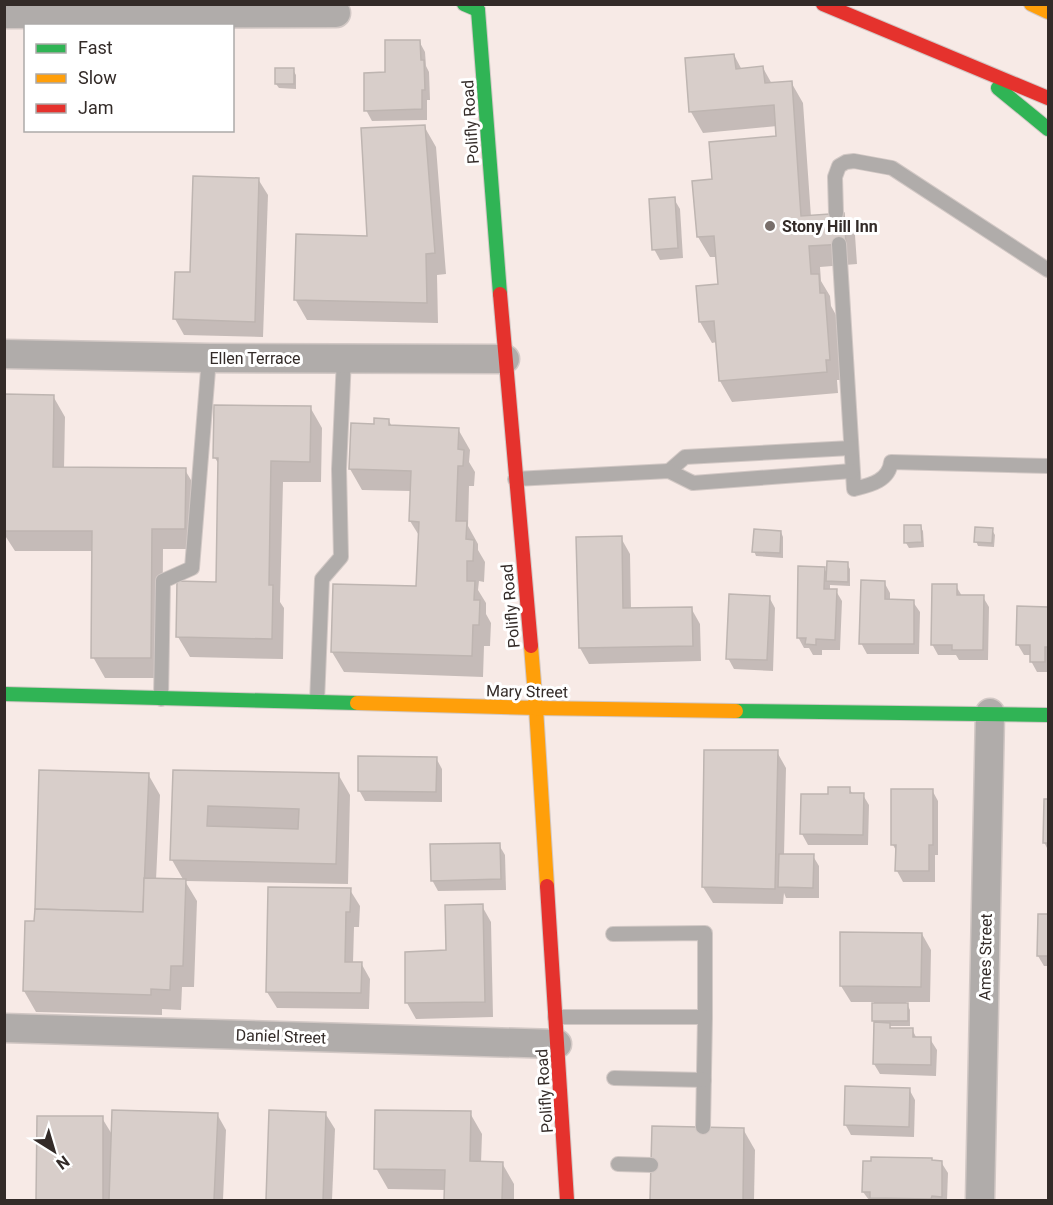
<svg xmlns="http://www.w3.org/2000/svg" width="1053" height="1205" viewBox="0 0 1053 1205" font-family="Roboto,sans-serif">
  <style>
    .shadow { fill: #0003 }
    .building { fill: #d8ceca; stroke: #beb5b1; stroke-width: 1.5; fill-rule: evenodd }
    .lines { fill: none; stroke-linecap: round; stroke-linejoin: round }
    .lane-casing { stroke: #d2c8c5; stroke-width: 16 }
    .street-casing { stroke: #d2c8c5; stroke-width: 31 }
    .fast-casing { stroke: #d2c8c5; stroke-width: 16 }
    .slow-casing { stroke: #d2c8c5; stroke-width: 16 }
    .jam-casing { stroke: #d2c8c5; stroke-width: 16 }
    .lane { stroke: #b0acaa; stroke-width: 14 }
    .street { stroke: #b0acaa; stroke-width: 28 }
    .fast { stroke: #30b455; stroke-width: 14 }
    .slow { stroke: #ff9f0a; stroke-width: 14 }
    .jam { stroke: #e5322d; stroke-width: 14 }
    .poi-dot { fill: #786e6a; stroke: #fff; stroke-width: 2 }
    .labels { text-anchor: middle; stroke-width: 6; stroke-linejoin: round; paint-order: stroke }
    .street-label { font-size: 16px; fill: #332b28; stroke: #fff }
    .poi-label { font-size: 16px; font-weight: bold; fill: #332b28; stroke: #fff; text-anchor: start }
  </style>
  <rect width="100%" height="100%" fill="#f7eae6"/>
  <!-- shadow -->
  <g class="shadow">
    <polygon points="419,41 425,52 426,66 429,72 430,100 427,100 427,120 372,121 366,110 386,74"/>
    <polygon points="734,55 742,70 763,68 772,84 791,82 803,103 811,217 843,214 855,235 857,264 820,267 821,281 830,296 831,306 836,315 841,380 837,380 838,393 732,402 720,381 717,342 712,343 700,322 720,286 718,257 710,257 698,237 714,180 778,137 777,126 703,133 691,112 687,59"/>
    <polygon points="293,70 296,75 296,89 279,88 276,84"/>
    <polygon points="424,126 436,147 446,274 437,275 438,323 307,320 295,299 368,238"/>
    <polygon points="258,179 268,195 263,337 184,335 175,319 192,274"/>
    <polygon points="674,199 680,209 683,258 660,260 654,249"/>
    <polygon points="4,396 53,396 65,417 64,469 185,470 197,490 196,549 163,549 162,678 105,678 93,657 94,551 15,551 4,534"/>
    <polygon points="310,407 322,428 321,482 283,482 280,602 284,608 283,659 190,657 178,637 218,583 220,466 215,458"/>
    <polygon points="388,420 392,426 458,429 470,450 469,462 475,472 474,486 469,486 468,526 478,544 478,550 485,562 484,582 479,581 478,590 486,603 486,614 491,623 490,646 484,646 483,677 344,672 332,652 418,588 420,537 410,521 411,491 362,490 350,469 376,426"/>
    <polygon points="920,526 923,531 924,547 909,548 906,543"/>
    <polygon points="992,530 995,535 994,547 978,546 976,541"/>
    <polygon points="781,532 783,537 783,558 756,556 754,551"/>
    <polygon points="621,538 630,554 631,610 691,608 700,624 701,661 589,664 580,648"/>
    <polygon points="847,564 850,569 850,586 830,585 830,590 836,591 842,601 840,650 822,650 822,655 813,655 809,648 804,648 798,637 824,568 828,575"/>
    <polygon points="884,582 890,593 890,601 913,602 920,612 919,654 867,654 861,643"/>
    <polygon points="956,586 962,596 983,597 989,607 988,660 959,660 956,655 938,655 932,644"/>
    <polygon points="769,597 775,608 773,671 734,669 728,658"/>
    <polygon points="1018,608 1048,608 1048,672 1037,672 1031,661 1031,655 1024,655 1018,645"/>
    <polygon points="706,751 777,752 786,768 784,855 813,856 819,866 819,898 786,898 784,893 783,904 713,903 703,887"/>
    <polygon points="436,758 442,769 442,802 365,801 359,790"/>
    <polygon points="174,771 338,774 350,795 348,884 185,881 197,901 194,987 182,987 181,1010 162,1009 162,1015 36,1012 24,991 26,922 36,923 148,774 160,795 156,880 184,881 172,860"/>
    <polygon points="849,789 853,794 863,795 869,805 868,845 808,845 802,834 829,795"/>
    <polygon points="932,790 938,801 938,855 935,855 935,882 903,882 897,871 897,852 893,845"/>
    <polygon points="1045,800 1048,800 1048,850 1044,842"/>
    <polygon points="499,845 505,855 506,890 438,891 432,880"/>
    <polygon points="350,890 360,906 359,927 354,927 353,963 361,963 370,979 369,1009 277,1008 267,992"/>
    <polygon points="482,906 491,922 493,1017 416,1019 407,1003 406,953 448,952"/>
    <polygon points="1040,916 1048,916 1048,966 1044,966 1038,956"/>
    <polygon points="922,934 931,950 930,1002 906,1002 910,1010 910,1026 890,1026 892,1029 912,1029 917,1039 930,1039 937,1050 936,1076 880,1074 874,1064 874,1002 851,1002 841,986"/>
    <polygon points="909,1089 915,1100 914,1137 851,1135 845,1124"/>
    <polygon points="271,1111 325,1113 335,1129 332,1200 268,1200"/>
    <polygon points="470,1113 482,1134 481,1163 502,1163 514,1184 514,1200 446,1200 446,1190 388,1189 376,1168"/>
    <polygon points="217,1114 226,1130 223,1200 38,1200 38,1117 102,1118 113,1136"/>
    <polygon points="653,1128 743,1129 755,1150 754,1200 652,1200"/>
    <polygon points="932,1162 941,1162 948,1173 947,1200 869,1200 863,1192"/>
  </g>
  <!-- building -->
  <g class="building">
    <polygon points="385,40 420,40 421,60 424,60 425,90 422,90 422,109 364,111 364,73 385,72"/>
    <polygon points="734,54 736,69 763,66 765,83 792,81 801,216 844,213 846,244 809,246 811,274 819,274 820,293 825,293 830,360 826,360 827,372 719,381 714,321 699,322 696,286 718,284 714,236 697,237 692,181 712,179 709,142 776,136 774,105 689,112 685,58"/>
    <rect x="275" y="68" width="19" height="16"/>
    <polygon points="425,125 435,253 426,254 427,303 294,300 296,234 367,236 361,128"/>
    <polygon points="193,176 259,178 255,322 173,319 175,272 190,272"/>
    <polygon points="675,197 678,248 652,250 649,199"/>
    <polygon points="4,394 54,395 53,467 186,468 185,529 152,529 151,658 91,658 92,531 4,531"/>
    <polygon points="214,405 311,406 310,462 271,461 269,585 273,585 272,639 176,637 177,581 216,582 218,458 213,458"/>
    <polygon points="374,418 389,419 389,425 459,428 458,449 464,450 463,466 458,466 456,521 467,521 466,539 474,540 473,561 467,561 467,581 475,581 474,600 480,600 479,625 473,625 472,656 331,652 333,584 416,586 419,522 409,521 411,471 349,469 351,423 374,424"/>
    <polygon points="904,525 921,525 922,542 904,543"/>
    <polygon points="975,527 993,528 992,543 974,542"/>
    <polygon points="754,529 781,531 780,553 752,552"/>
    <polygon points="622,536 623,608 692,607 693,646 579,648 576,537"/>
    <polygon points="827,561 848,562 848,582 826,581"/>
    <polygon points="798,566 825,567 824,589 837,589 835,640 816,639 816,645 805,644 806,638 797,638"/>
    <polygon points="861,580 885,581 885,599 914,600 914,644 859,644"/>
    <polygon points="932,584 957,584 957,595 984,595 983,650 952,650 952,645 931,645"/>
    <polygon points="729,594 770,596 767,660 726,659"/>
    <polygon points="1017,606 1048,607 1048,647 1045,647 1045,662 1030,662 1030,645 1016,645"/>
    <polygon points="704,750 778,750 775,889 702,887"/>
    <polygon points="358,756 437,757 436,792 358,791"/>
    <polygon points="39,770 149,773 143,912 35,909"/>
    <path d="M173 770 339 773 336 864 170 860ZM208 806 299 809 298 829 207 826Z"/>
    <polygon points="828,787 850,787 850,793 864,793 863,835 800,834 801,794 828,794"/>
    <polygon points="891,789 933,789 933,845 929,845 929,871 895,871 896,845 891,845"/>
    <polygon points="1044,799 1048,799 1048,843 1043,843"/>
    <polygon points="500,843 501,879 431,881 430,844"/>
    <polygon points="779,854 814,854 813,888 778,887"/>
    <polygon points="144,878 186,879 183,966 171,966 170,990 151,989 151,995 23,991 25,921 34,921 35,909 143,912"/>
    <polygon points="268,887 351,888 350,912 346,912 345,962 362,962 361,993 266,992"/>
    <polygon points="483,904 485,1002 405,1003 405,952 446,950 445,905"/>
    <polygon points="1038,914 1048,914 1048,956 1037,956"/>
    <polygon points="840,932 922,933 921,987 840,986"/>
    <rect x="872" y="1003" width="36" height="18"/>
    <polygon points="874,1022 890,1023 890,1028 913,1028 913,1037 931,1037 931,1065 873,1064"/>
    <polygon points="845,1086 910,1088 909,1127 844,1125"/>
    <polygon points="112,1110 218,1113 214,1200 109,1200"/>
    <polygon points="269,1110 326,1112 323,1200 266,1200"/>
    <polygon points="375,1110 471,1111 470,1161 503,1162 502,1200 444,1200 445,1170 374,1169"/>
    <polygon points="37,1116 103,1116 103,1200 36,1200"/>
    <polygon points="652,1126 744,1128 743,1200 650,1200"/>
    <polygon points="871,1157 932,1158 932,1160 942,1161 942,1197 932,1196 931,1199 870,1198 870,1192 862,1192 863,1161 871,1161"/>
  </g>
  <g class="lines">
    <!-- lane casing -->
    <g class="lane-casing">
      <g id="lane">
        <polyline points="836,213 835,177 839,166 846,162 854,161 892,168 1048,270"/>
        <path d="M839 244 854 489C870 485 889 481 891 462L1048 466"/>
        <polyline points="669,471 685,457 851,448"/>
        <polyline points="515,479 669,471 693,483 852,471"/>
        <polyline points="161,699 163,581 192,568 209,358"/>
        <polyline points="317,702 322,579 341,557 339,469 344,358"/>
        <polyline points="613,934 705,933 705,1017"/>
        <polyline points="555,1017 705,1017 703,1127"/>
        <polyline points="614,1078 704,1080"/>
        <polyline points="618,1164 651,1165"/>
      </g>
    </g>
    <!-- street casing -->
    <g class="street-casing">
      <g id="street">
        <polyline points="4,14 336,13"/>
        <polyline points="4,354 209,358 505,359"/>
        <polyline points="4,1028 557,1044"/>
        <polyline points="980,1200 990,713"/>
      </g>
    </g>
    <!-- fast casing -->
    <g class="fast-casing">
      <g id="fast">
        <polyline points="464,4 478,10"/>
        <polyline points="478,10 500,294"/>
        <polyline points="998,88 1048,129"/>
        <polyline points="4,694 357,703"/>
        <polyline points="736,711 1048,715"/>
      </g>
    </g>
    <!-- slow casing -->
    <g class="slow-casing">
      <g id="slow">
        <polyline points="1031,4 1048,12"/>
        <polyline points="531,646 536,708 547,886"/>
        <polyline points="357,703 536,708 736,711"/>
      </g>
    </g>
    <!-- jam casing -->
    <g class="jam-casing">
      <g id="jam">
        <polyline points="823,4 1048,98"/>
        <polyline points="500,294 531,646"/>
        <polyline points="547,886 567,1200"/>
      </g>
    </g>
    <!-- lane -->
    <use href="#lane" class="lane"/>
    <!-- street -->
    <use href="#street" class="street"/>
    <!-- fast -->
    <use href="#fast" class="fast"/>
    <!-- slow -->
    <use href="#slow" class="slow"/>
    <!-- jam -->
    <use href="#jam" class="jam"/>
  </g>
  <!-- markers -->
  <circle class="poi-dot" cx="770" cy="226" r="6"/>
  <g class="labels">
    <!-- street labels -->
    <g class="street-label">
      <text transform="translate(470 122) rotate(-94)" y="6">Polifly Road</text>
      <text x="255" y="364">Ellen Terrace</text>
      <text transform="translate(510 606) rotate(-95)" y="6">Polifly Road</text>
      <text transform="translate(527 691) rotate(1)" y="6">Mary Street</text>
      <text transform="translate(985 957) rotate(-89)" y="6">Ames Street</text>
      <text transform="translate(281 1036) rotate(2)" y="6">Daniel Street</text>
      <text transform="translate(544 1091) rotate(-94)" y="6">Polifly Road</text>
    </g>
    <!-- poi labels -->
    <g class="poi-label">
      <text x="782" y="232">Stony Hill Inn</text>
    </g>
  </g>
  <!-- border -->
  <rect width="1053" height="1205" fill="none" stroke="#332b28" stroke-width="12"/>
  <!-- legend -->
  <rect x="24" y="24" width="210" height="108" fill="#ffffff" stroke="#adaaa9" stroke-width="1.5"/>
  <rect x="36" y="44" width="30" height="9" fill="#30b455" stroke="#adaaa9" stroke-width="1.5"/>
  <text x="78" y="54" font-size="18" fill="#332b28">Fast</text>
  <rect x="36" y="74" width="30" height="9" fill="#ff9f0a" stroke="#adaaa9" stroke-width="1.5"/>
  <text x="78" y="84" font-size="18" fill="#332b28">Slow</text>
  <rect x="36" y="104" width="30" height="9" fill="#e5322d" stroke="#adaaa9" stroke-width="1.5"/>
  <text x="78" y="114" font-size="18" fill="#332b28">Jam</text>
  <!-- north arrow -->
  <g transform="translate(54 1151) rotate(143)" stroke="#ffffff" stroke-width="4.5" paint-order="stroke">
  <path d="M0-4.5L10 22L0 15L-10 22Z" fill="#332b28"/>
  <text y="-9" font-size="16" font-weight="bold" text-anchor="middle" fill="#332b28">N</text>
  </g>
</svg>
